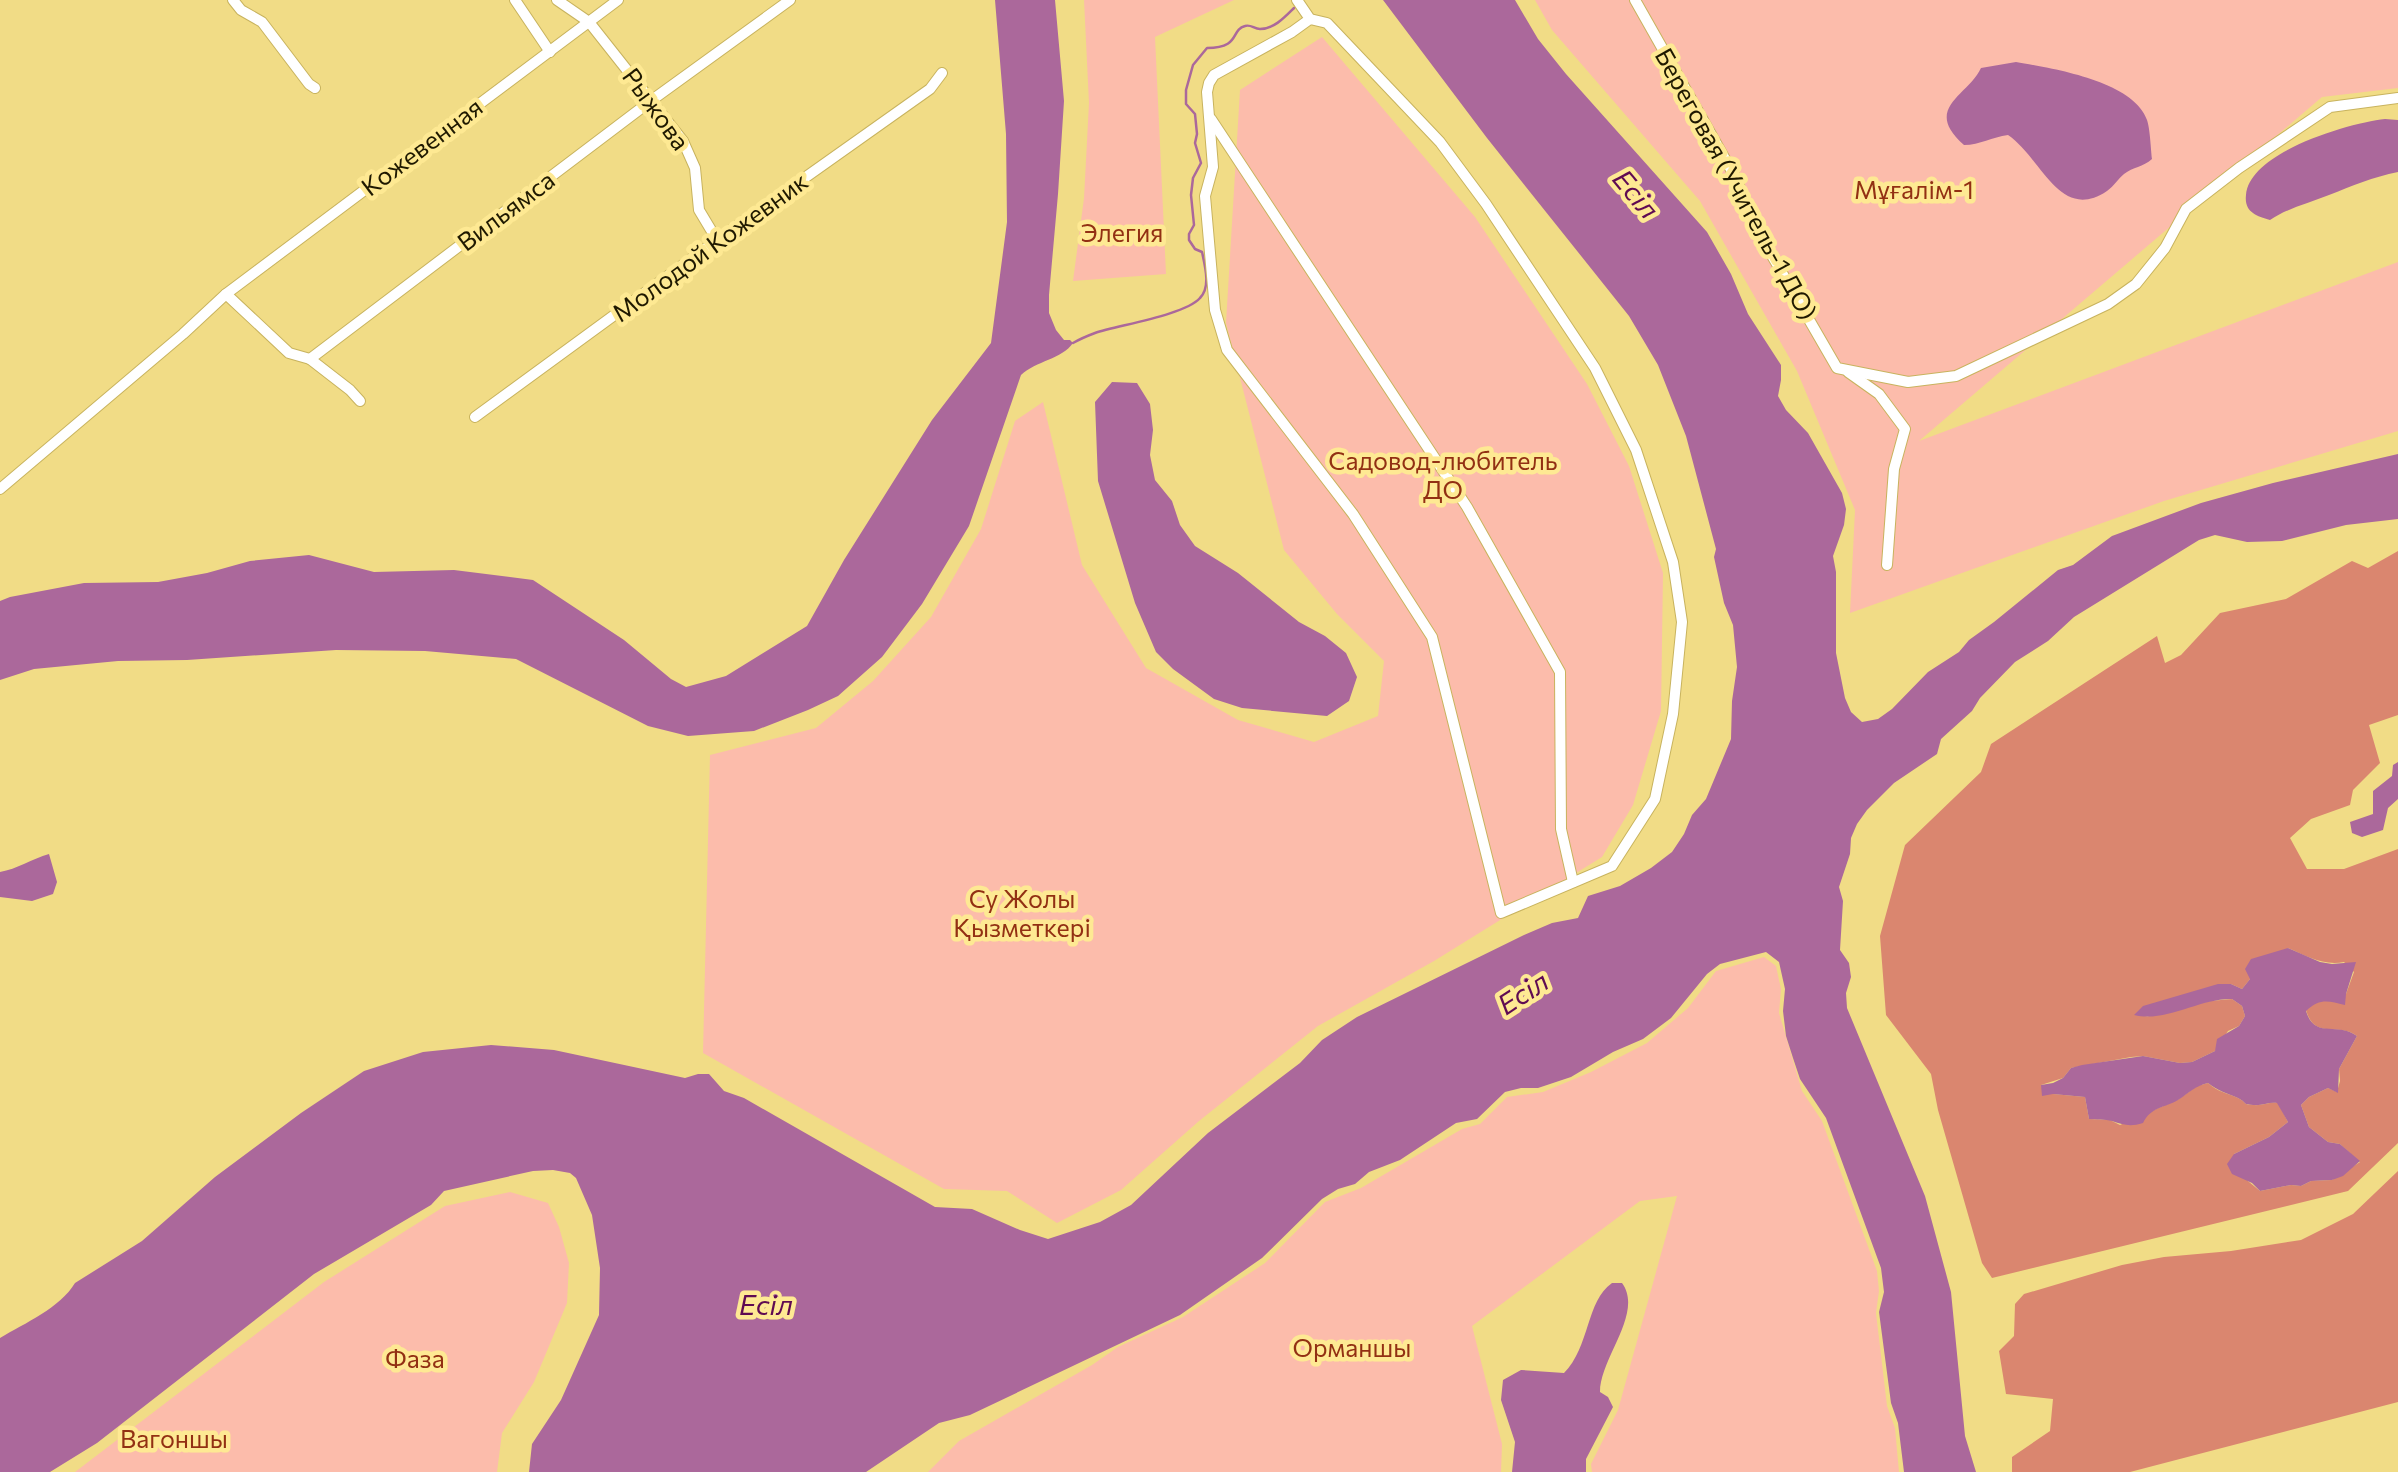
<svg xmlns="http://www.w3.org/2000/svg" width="2398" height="1472" viewBox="0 0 2398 1472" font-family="Commissioner,sans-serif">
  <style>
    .green { fill: #fcbcab }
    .forest { fill: #da866f; fill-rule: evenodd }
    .water { fill: #ab689b }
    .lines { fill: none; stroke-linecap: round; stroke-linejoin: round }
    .stream { stroke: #ab689b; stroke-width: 2.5 }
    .street-casing { stroke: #c8b35e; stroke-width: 12 }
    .street { stroke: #fff; stroke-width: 10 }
    .labels { text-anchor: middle; stroke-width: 9; stroke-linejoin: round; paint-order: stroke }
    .street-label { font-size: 25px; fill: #1f1900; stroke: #fee993 }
    .park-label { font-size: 25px; fill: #923013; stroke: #fee993 }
    .water-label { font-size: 28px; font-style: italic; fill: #5f0b52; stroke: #fee993 }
  </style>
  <rect width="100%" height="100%" fill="#f1dc86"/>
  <!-- green -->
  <g class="green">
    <polygon points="1084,0 1234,0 1155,37 1166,274 1073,281 1084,198 1089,103"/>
    <polygon points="1535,0 2398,0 2398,88 2322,97 1919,441 2398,262 2398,431 2164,501 1850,613 1855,510 1797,371 1700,201 1552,30"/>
    <polygon points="1322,37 1475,217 1587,384 1629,466 1663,573 1661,711 1633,805 1602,857 1434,961 1318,1026 1199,1121 1121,1190 1057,1223 1007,1191 944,1189 703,1053 710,755 816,728 873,681 931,617 981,529 1015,421 1043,402 1082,565 1146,668 1238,720 1314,742 1378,716 1384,661 1337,614 1284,550 1226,323 1240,90"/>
    <polygon points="1764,957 1776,966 1781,989 1779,1013 1802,1091 1822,1121 1877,1271 1879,1291 1876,1313 1887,1406 1895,1428 1899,1472 1592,1472 1591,1464 1618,1410 1677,1196 1640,1201 1472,1326 1502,1444 1501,1472 928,1472 959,1441 1092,1365 1118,1347 1183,1317 1265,1263 1325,1202 1361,1188 1462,1129 1480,1124 1507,1097 1543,1092 1591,1072 1647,1043 1688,1008 1716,971"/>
    <polygon points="510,1192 548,1203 559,1227 569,1263 567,1303 534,1382 502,1433 497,1472 75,1472 324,1282 445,1206"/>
  </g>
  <!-- forest -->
  <g class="forest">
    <path d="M2398 551V715L2369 725 2380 763 2353 790 2350 805 2311 819 2290 838 2307 869H2344L2398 849V1143L2348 1191 1992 1278 1982 1263 1938 1110 1931 1074 1886 1015 1880 936 1905 845 1981 772 1991 744 2157 636 2165 663 2181 655 2220 613 2286 599 2352 561 2368 568ZM2288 948C2307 956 2323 966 2344 962L2354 972 2346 994 2314 1003 2306 1010C2315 1041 2337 1021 2357 1036L2339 1069 2340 1081 2337 1092 2328 1088 2309 1097 2301 1105 2309 1127 2328 1142 2340 1144 2360 1162 2332 1180 2311 1181 2301 1186 2291 1185 2260 1191 2243 1177 2234 1154 2269 1137 2288 1122 2278 1103C2268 1102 2262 1106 2253 1105 2241 1104 2248 1103 2238 1098 2227 1093 2218 1092 2208 1083L2197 1086 2179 1099 2120 1125 2110 1120 2089 1119 2085 1097 2053 1094 2041 1085 2063 1078 2071 1068 2131 1057 2143 1056 2180 1063 2192 1062 2215 1051 2228 1031 2239 1026 2245 1016 2242 1006 2232 999 2210 1001 2145 1017 2231 984 2242 989 2250 979Z"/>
    <polygon points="2398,1171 2398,1402 2130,1472 2012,1472 2012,1457 2050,1431 2053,1399 2006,1394 1999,1351 2014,1336 2015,1304 2024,1294 2122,1265 2164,1257 2231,1251 2301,1240 2353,1214"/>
  </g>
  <!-- water -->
  <g class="water">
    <path d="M995 0H1055L1064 101 1058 194 1049 295V313L1056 330 1064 340H1070L1073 343C1062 359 1036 361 1021 375L969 526 922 604 882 657 838 696 808 710 754 731 688 736 648 726 516 659 425 651 336 650 187 660 118 661 34 669 0 680V601L10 597 84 583 158 582 207 573 250 561 309 555 374 572 454 570 533 580 624 640 671 679 686 687 726 676 807 626 844 560 932 420 991 343 1007 222 1006 134Z"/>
    <path d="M1383 0H1515L1538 39 1566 74 1707 232 1731 274 1748 314 1781 365V380L1778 396 1786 410 1808 433 1842 493 1846 509 1844 525 1833 556 1836 572V653L1845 698 1851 712 1862 722 1878 719 1892 709 1928 672 1959 652 1969 640 1994 622 2058 570 2073 565 2112 536 2201 503 2273 483 2398 454V519L2346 525 2282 541 2247 542 2215 535 2199 540 2074 617 2048 641 2015 662 1980 698 1972 711 1941 739 1937 754 1894 783 1867 810 1857 824 1851 838 1850 854 1839 887 1843 901 1840 950 1849 963 1851 977 1846 993 1847 1008 1925 1196 1951 1292 1965 1436 1976 1472H1904L1898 1423 1891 1403 1879 1312 1884 1292 1881 1268 1826 1118 1800 1079 1793 1058 1786 1036 1783 1011 1785 989 1779 962 1766 952 1720 964 1707 974 1671 1018 1643 1039 1613 1052 1571 1077 1538 1088H1521L1505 1092 1477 1119 1456 1123 1400 1160 1369 1172 1355 1184 1338 1189 1322 1199 1262 1258 1180 1315 970 1415 939 1423 866 1472H529L532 1444 561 1400 599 1315 600 1268 592 1215 576 1178 570 1173 553 1170 533 1171 444 1191 431 1205 314 1274 97 1443 50 1472H0V1338C25 1323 60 1308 75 1283L142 1241 215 1177 301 1113 364 1071 423 1052 491 1045 554 1050 685 1078 698 1074H709L724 1091 744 1098 935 1207 972 1209 1020 1230 1048 1239 1100 1222 1131 1205 1208 1133 1300 1063 1322 1040 1357 1017 1524 935 1552 923 1578 918 1588 896 1620 886 1651 868 1672 852 1684 834 1692 815 1706 799 1731 739 1732 701 1737 667 1733 625 1724 603 1714 557 1716 549 1686 436 1658 365 1629 316 1487 138Z"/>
    <path d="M2016 62C2051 68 2134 81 2147 120 2150 128 2151 151 2152 159 2143 167 2133 167 2124 174 2118 179 2114 186 2107 191 2059 223 2042 158 2008 135 1992 137 1980 145 1964 145 1922 108 1968 96 1981 68Z"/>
    <path d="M2385 119 2398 120V172C2373 177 2352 186 2329 195 2309 203 2288 208 2270 220 2256 216 2244 212 2246 195 2249 152 2349 123 2385 119Z"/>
    <polygon points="1112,382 1137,383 1150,404 1153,430 1150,455 1155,480 1172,501 1180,525 1195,546 1238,573 1299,622 1325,636 1346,653 1357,677 1349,701 1327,716 1242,708 1214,699 1173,669 1156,652 1135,603 1098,481 1095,402"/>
    <polygon points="2398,762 2398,799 2388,808 2383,830 2362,837 2352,833 2350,822 2373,814 2373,791 2392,776 2393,765"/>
    <path d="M49 854 57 882 53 894 32 901 0 897V872C17 869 32 859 49 854Z"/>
    <path d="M2288 948 2320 962 2332 964 2356 962 2346 994 2345 1005C2328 1001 2320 998 2306 1011 2315 1040 2337 1021 2357 1036L2339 1069 2338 1093 2328 1088 2309 1097 2301 1105 2309 1127 2328 1142 2340 1144 2360 1161 2343 1176 2332 1180 2311 1181 2301 1186 2291 1185 2260 1191 2252 1183 2232 1174 2227 1164 2234 1154 2269 1137 2288 1122 2277 1103C2268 1102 2262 1106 2253 1105 2241 1104 2248 1103 2238 1098 2227 1093 2218 1091 2208 1083 2195 1086 2189 1093 2178 1100 2164 1108 2151 1107 2143 1123 2130 1127 2124 1125 2112 1121 2105 1119 2096 1120 2089 1119L2085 1097 2053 1094 2042 1096 2041 1085 2053 1083 2063 1078 2071 1068 2082 1065 2143 1056 2180 1063 2192 1062 2215 1051 2217 1039 2239 1026 2245 1016 2242 1006 2232 999C2200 998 2166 1023 2134 1015L2143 1006 2218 984H2231L2242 989 2250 979 2245 969 2251 959Z"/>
    <path d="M1612 1283H1622C1644 1313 1600 1358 1600 1392L1608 1397 1613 1407 1586 1459V1472H1512L1515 1442 1501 1400 1503 1380 1521 1370 1564 1373C1590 1347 1586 1301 1612 1283Z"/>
  </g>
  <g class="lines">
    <!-- stream -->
    <path class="stream" d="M1073 343C1080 339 1087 336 1095 333 1119 325 1185 315 1200 298 1211 287 1205 266 1202 252L1195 249 1189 240V234L1194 225 1191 195 1193 178 1201 163 1195 143 1197 134 1195 114 1186 104V90L1193 65 1207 48C1241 48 1230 30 1245 26 1251 24 1254 29 1260 29 1274 29 1285 17 1294 8"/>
    <!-- street casing -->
    <g class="street-casing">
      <g id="street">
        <polyline points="233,0 241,10 262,22 309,84 315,88"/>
        <polyline points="515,0 550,52"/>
        <polyline points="557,0 589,22 683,141 695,168 699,210 717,240"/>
        <polyline points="1297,0 1310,19 1327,23 1440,142 1486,204 1595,368 1636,450 1673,562 1682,622 1673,714 1655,799 1612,866 1501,913 1432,637 1353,514 1227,350 1215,310 1205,196 1213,167 1207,92 1209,83 1214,75 1292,32 1310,19"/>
        <polyline points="1635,0 1738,182 1748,214 1837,368 1908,382 1956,376 2108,304 2136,284 2165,248 2186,209 2239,168 2330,107 2398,98"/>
        <polyline points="1211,119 1467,507 1560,672 1561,829 1573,882"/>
        <polyline points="226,294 289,353 310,359 652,100 790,0"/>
        <polyline points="310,359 350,390 360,401"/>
        <polyline points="1848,372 1879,394 1905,429 1894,469 1887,565"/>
        <polyline points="475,417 717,240 930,89 942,73"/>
        <polyline points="0,489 183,334 226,294 618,0"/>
      </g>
    </g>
    <!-- street -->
    <use href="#street" class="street"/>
  </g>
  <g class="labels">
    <!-- street labels -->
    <g class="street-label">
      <text transform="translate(656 109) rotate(54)" y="9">Рыжова</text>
      <text transform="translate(422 147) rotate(-37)" y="9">Кожевенная</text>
      <text transform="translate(1736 184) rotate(61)" y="9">Береговая (Учитель-1 ДО)</text>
      <text transform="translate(506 211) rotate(-37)" y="9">Вильямса</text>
      <text transform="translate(710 247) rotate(-36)" y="9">Молодой Кожевник</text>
    </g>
    <!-- park labels -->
    <g class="park-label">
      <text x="1914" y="199">Мұғалім-1</text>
      <text x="1122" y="242">Элегия</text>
      <text x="1443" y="470">Садовод-любитель<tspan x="1443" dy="29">ДО</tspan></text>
      <text x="1022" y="908">Су Жолы<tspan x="1022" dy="29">Қызметкері</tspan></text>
      <text x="1352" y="1357">Орманшы</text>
      <text x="415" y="1368">Фаза</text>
      <text x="174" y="1448">Вагоншы</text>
    </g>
    <!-- water labels -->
    <g class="water-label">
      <text transform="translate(1636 194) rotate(50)" y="10">Есіл</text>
      <text transform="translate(1523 993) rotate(-33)" y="10">Есіл</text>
      <text x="766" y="1315">Есіл</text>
    </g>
  </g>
</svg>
